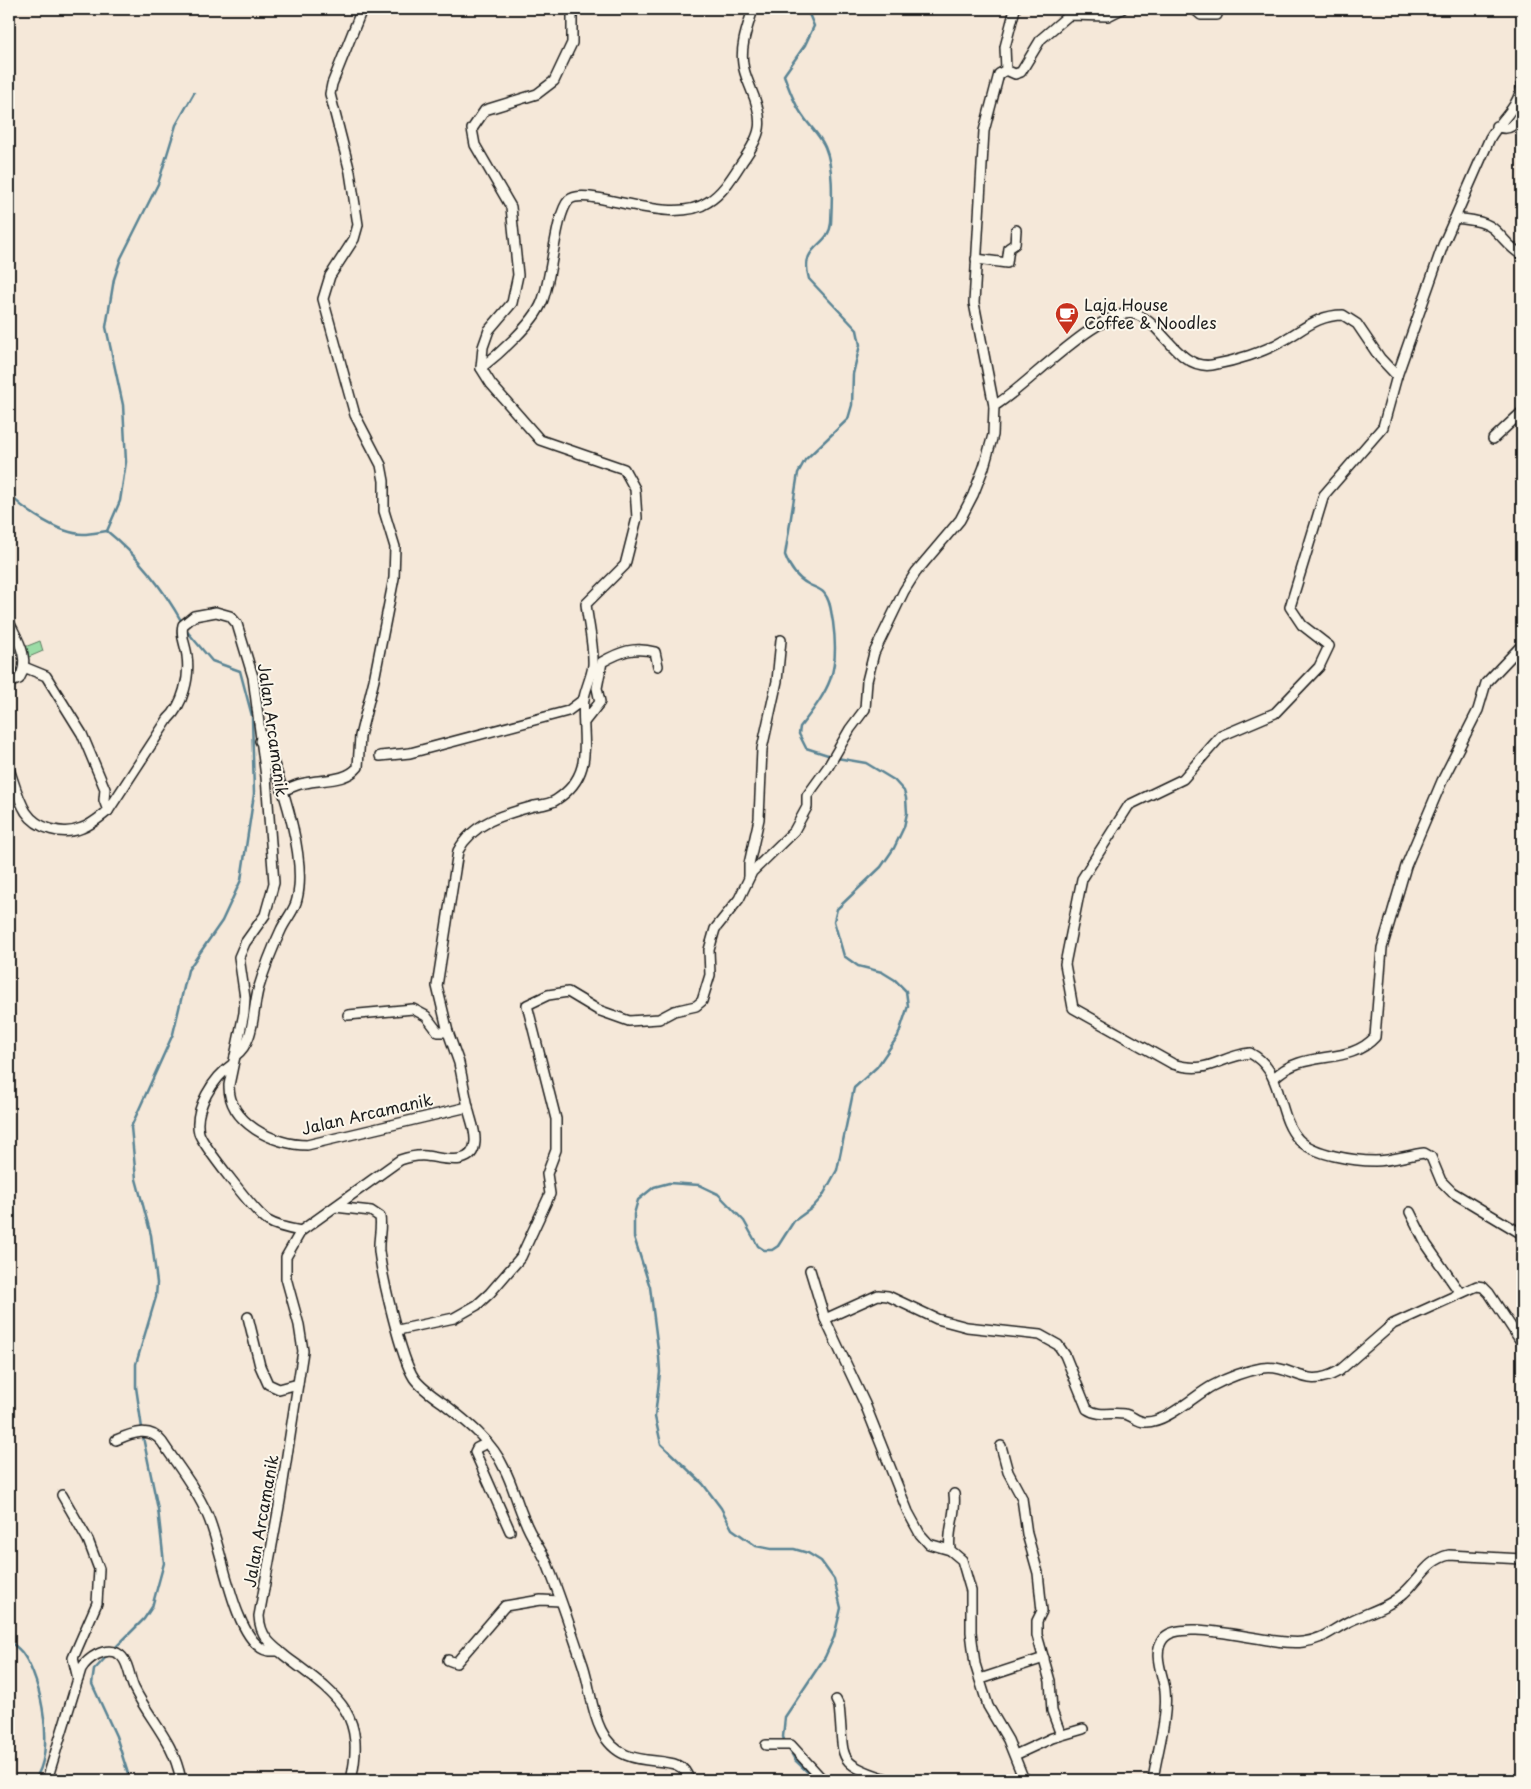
<svg xmlns="http://www.w3.org/2000/svg" width="1531" height="1789" viewBox="0 0 1531 1789" font-family="'Playpen Sans',sans-serif">
  <style>
    .green { fill: #9bdca6; stroke: #5c7c61 }
    .lines { fill: none; stroke-linecap: round; stroke-linejoin: round }
    .stream { stroke: #5a8494; stroke-width: 2.5 }
    .minor-casing { stroke: #1c1c1c; stroke-width: 12 }
    .minor { stroke: #fbf7ec; stroke-width: 9 }
    .labels { text-anchor: middle; stroke-width: 4; stroke-linejoin: round; paint-order: stroke }
    .poi-label { font-size: 16px; fill: #1c1c1c; stroke: #fbf7ec; text-anchor: start }
    .street-label { font-size: 16px; fill: #1c1c1c; stroke: #fbf7ec }
  </style>
  <rect width="100%" height="100%" fill="#f5e8d9"/>
  <filter id="ink" filterUnits="userSpaceOnUse"><feTurbulence type="fractalNoise" baseFrequency=".02" numOctaves="2"/><feDisplacementMap in="SourceGraphic" scale="10" xChannelSelector="R" yChannelSelector="G"/><feConvolveMatrix kernelMatrix="1 2 1 2 8 2 1 2 1" color-interpolation-filters="sRGB"/></filter>
  <g filter="url(#ink)">
    <!-- green -->
    <polygon class="green" points="40,641 43,651 29,657 25,647"/>
    <g class="lines">
      <!-- stream -->
      <g class="stream">
        <path d="M807 9 814 26 805 45 784 75C789 89 794 104 803 116 810 127 820 135 825 147 834 168 832 200 831 223 829 248 799 244 809 279L857 330 860 345 853 374 852 405 848 419 805 460 798 473 785 555C789 566 797 578 808 584 813 587 821 589 824 593 831 601 831 613 833 622 840 673 830 688 800 727L799 734 806 748 831 756"/>
        <path d="M9 494C25 511 60 534 83 534 91 534 99 532 107 531 139 557 163 588 183 624"/>
        <polyline points="107,531 120,501 126,462 123,405 106,327 114,279 121,258 158,184 176,125 194,93"/>
        <path d="M9 1641C14 1645 20 1649 23 1654 42 1680 56 1755 34 1780"/>
        <polyline points="113,1650 144,1619 152,1607 164,1563 158,1509 144,1442 136,1387 136,1364 156,1297 157,1283 151,1235 136,1179 131,1127 173,1034 188,970 222,921 241,880 254,794 252,716 240,671 212,661 185,629"/>
        <polyline points="109,1654 94,1670 92,1684 116,1736 130,1780"/>
        <polyline points="785,1742 783,1737 785,1717 825,1657 834,1637 841,1608 834,1579 821,1561 808,1553 794,1549 771,1549 756,1546 732,1529 721,1508 703,1484 661,1444 655,1417 660,1372 659,1357 650,1287 634,1237 634,1214 638,1200 654,1187 669,1183 699,1185 718,1194 744,1221 758,1246 764,1250 772,1250 778,1246 794,1221 812,1208 822,1197 837,1170 854,1088 877,1067 898,1036 908,1006 906,991 895,980 882,972 858,966 844,956 834,921 837,909 881,867 894,848 904,827 907,813 906,798 904,791 894,780 866,763 837,758"/>
        <polyline points="788,1747 795,1760 816,1780"/>
      </g>
      <!-- minor casing -->
      <g class="minor-casing">
        <g id="minor">
          <polyline points="1194,9 1201,15 1217,15"/>
          <polyline points="1006,70 1015,74 1021,72 1041,39 1069,15 1108,16 1122,9"/>
          <path d="M1522 82C1520 107 1501 119 1490 138L1443 245 1397 376 1383 427 1324 495 1290 607 1302 625 1329 646 1319 667 1275 713 1221 736 1183 779 1129 805 1082 879 1065 964 1073 1008 1173 1064C1210 1075 1217 1057 1250 1053 1267 1062 1274 1077 1279 1095 1284 1111 1287 1127 1299 1140 1314 1155 1355 1161 1375 1161 1391 1161 1408 1155 1424 1153L1431 1157 1441 1181 1452 1192 1522 1234"/>
          <path d="M1496 126C1512 133 1515 123 1522 110"/>
          <path d="M1455 218C1469 220 1485 220 1496 231 1505 240 1511 249 1522 255"/>
          <polyline points="976,259 1007,263 1009,248 1015,244 1016,230"/>
          <path d="M481 368C499 354 534 323 542 302 552 279 555 214 569 200 586 184 670 228 708 202 723 193 733 176 742 162 762 134 765 122 751 89 748 81 744 73 743 64 740 45 748 26 753 9"/>
          <path d="M994 406C1025 389 1104 301 1138 315 1164 326 1179 370 1212 365 1235 361 1265 352 1284 340 1304 329 1318 315 1343 315L1357 324 1380 358 1397 376"/>
          <polyline points="1493,439 1522,412"/>
          <path d="M9 622C18 640 31 660 19 679L9 683"/>
          <polyline points="24,667 46,676 82,734 105,789 104,800 108,811"/>
          <path d="M585 721 600 702 597 688 602 662C620 652 634 646 655 652L658 666"/>
          <polyline points="380,756 410,753 568,711 584,699"/>
          <path d="M9 769C14 783 18 799 26 812 37 829 63 836 82 828 91 825 100 817 108 811L168 719C183 705 190 677 187 656 186 646 180 635 183 625L194 616 216 612 230 616 237 624 253 677 266 777 274 883 265 915 245 943 239 957 245 998 244 1013 229 1085C228 1123 274 1145 307 1145L468 1107C470 1119 476 1130 475 1142 473 1168 443 1158 426 1156 417 1155 409 1157 400 1160L301 1231 286 1257V1278L299 1325 303 1351 280 1501 259 1616C260 1636 270 1644 285 1656 335 1694 367 1711 351 1780"/>
          <path d="M282 791C290 788 297 784 305 783 322 779 346 782 358 767L360 736 374 680 394 578 395 547 384 511V481L381 465 355 415 323 299 330 276 354 239 358 225 350 172 330 94 332 84 362 9"/>
          <polyline points="749,877 749,864 759,819 762,749 777,681 781,640"/>
          <polyline points="348,1015 413,1009 426,1016 438,1032 448,1032"/>
          <path d="M235 1056C255 1041 252 1014 258 990 264 970 272 949 281 930 286 919 295 910 297 899 307 860 283 788 269 750L260 741"/>
          <path d="M233 1064C214 1077 193 1109 199 1133 202 1144 257 1215 268 1221 278 1227 290 1229 301 1231"/>
          <path d="M1274 1078C1304 1048 1348 1067 1375 1037L1382 948 1406 866 1442 781 1478 710 1486 683 1522 645"/>
          <path d="M468 1107 459 1063 448 1032 437 986 458 851C473 822 505 814 534 806 541 805 551 804 556 800 598 773 580 736 584 698 586 687 592 676 593 665 594 645 588 623 586 604L625 565 637 518 635 489 624 469 540 440 491 384 481 368 483 347 489 330 512 303 518 275 511 207 475 145 472 129 485 110 537 94 554 81 572 43V9"/>
          <path d="M335 1207 371 1211 380 1217C382 1228 378 1240 379 1251 382 1276 401 1359 414 1378 421 1388 433 1396 443 1403 466 1421 492 1441 504 1468 513 1485 517 1504 525 1521 530 1535 540 1548 546 1561 560 1595 571 1630 583 1665 590 1686 591 1710 601 1730 625 1780 681 1745 689 1780"/>
          <polyline points="1410,1212 1426,1244 1460,1293"/>
          <polyline points="810,1270 825,1319"/>
          <polyline points="248,1317 260,1366 268,1384 279,1389 298,1384"/>
          <polyline points="398,1330 454,1318 477,1305 490,1293 521,1257 550,1194 547,1174 556,1150 556,1119 527,1005 548,995 568,992 598,1010 629,1021 659,1019 674,1011 696,1006 702,1001 710,975 709,950 715,929 739,899 752,872 794,831 807,807 807,796 828,767 850,729 865,709 867,681 874,653 904,591 916,572 960,520 973,495 984,467 993,435 994,406 974,303 984,131 999,74 1006,70 1005,47 1015,9"/>
          <path d="M116 1440C132 1433 150 1426 162 1442 177 1465 196 1488 207 1514 222 1546 232 1629 261 1648 267 1652 272 1651 279 1651"/>
          <polyline points="487,1443 477,1448 475,1452 510,1531"/>
          <polyline points="1001,1446 1008,1472 1022,1498 1027,1534 1038,1573 1042,1611 1037,1621 1037,1635 1050,1681 1052,1711 1061,1735"/>
          <polyline points="62,1495 88,1540 99,1569 97,1603 73,1658 78,1679"/>
          <path d="M950 1550C947 1530 957 1514 954 1494"/>
          <polyline points="448,1660 456,1663 505,1606 541,1600 560,1601"/>
          <polyline points="980,1679 1044,1658"/>
          <path d="M836 1700 839 1706C845 1759 833 1763 890 1780"/>
          <polyline points="766,1745 791,1745 823,1780"/>
          <polyline points="1015,1755 1052,1738 1083,1729"/>
          <path d="M47 1780 81 1669C88 1658 104 1647 117 1653 129 1659 129 1678 134 1688 151 1722 173 1740 181 1780"/>
          <path d="M1024 1780 1008 1740 988 1706 975 1664 971 1632V1591L962 1560 950 1550 929 1544 920 1534 908 1512 865 1404 825 1319 878 1295 888 1296 937 1319 967 1327 1040 1335 1058 1345 1065 1355 1087 1409C1099 1417 1111 1412 1124 1414 1132 1415 1137 1422 1145 1422 1166 1423 1194 1396 1212 1386 1227 1378 1245 1371 1262 1368 1295 1364 1303 1391 1339 1371L1393 1324 1477 1286 1483 1287 1489 1293 1522 1343"/>
          <path d="M1153 1780C1157 1751 1168 1720 1165 1690 1163 1675 1152 1653 1163 1639 1180 1615 1272 1647 1303 1642 1323 1640 1333 1629 1350 1621 1369 1612 1389 1607 1404 1593 1420 1579 1427 1560 1449 1555L1522 1559"/>
        </g>
      </g>
      <!-- minor -->
      <use href="#minor" class="minor"/>
    </g>
  </g>
  <!-- icons -->
  <defs>
    <g id="cafe-pin" transform="scale(1.25)"><path d="M0 17L-7.5 6A9.5 9.5 0 1 1 7.5 6Z" fill="#c8321e" stroke="#fbf7ec"/><path d="M-5.5-4.5H6V0H3Q3 3.5 0 3.5H-2.5Q-5.5 3.5-5.5 0ZM3-3.2v2h1.7v-2ZM-6 4.5H4V6H-6Z" fill="#fff"/></g>
  </defs>
  <g fill-rule="evenodd">
    <use href="#cafe-pin" x="1067" y="314"/>
  </g>
  <g class="labels">
    <!-- poi labels -->
    <g class="poi-label">
      <text x="1084" y="311">Laja House<tspan x="1084" dy="18">Coffee &amp; Noodles</tspan></text>
    </g>
    <!-- street labels -->
    <g class="street-label">
      <text transform="translate(273 730) rotate(82)" y="6">Jalan Arcamanik</text>
      <text transform="translate(367 1114) rotate(-13)" y="6">Jalan Arcamanik</text>
      <text transform="translate(261 1521) rotate(-80)" y="6">Jalan Arcamanik</text>
    </g>
  </g>
  <!-- margin -->
  <rect width="1531" height="1789" fill="none" stroke="#fbf7ec" stroke-width="30"/>
  <rect x="15" y="15" width="1501" height="1759" fill="none" stroke="#1c1c1c" stroke-width="2" filter="url(#ink)"/>
</svg>
